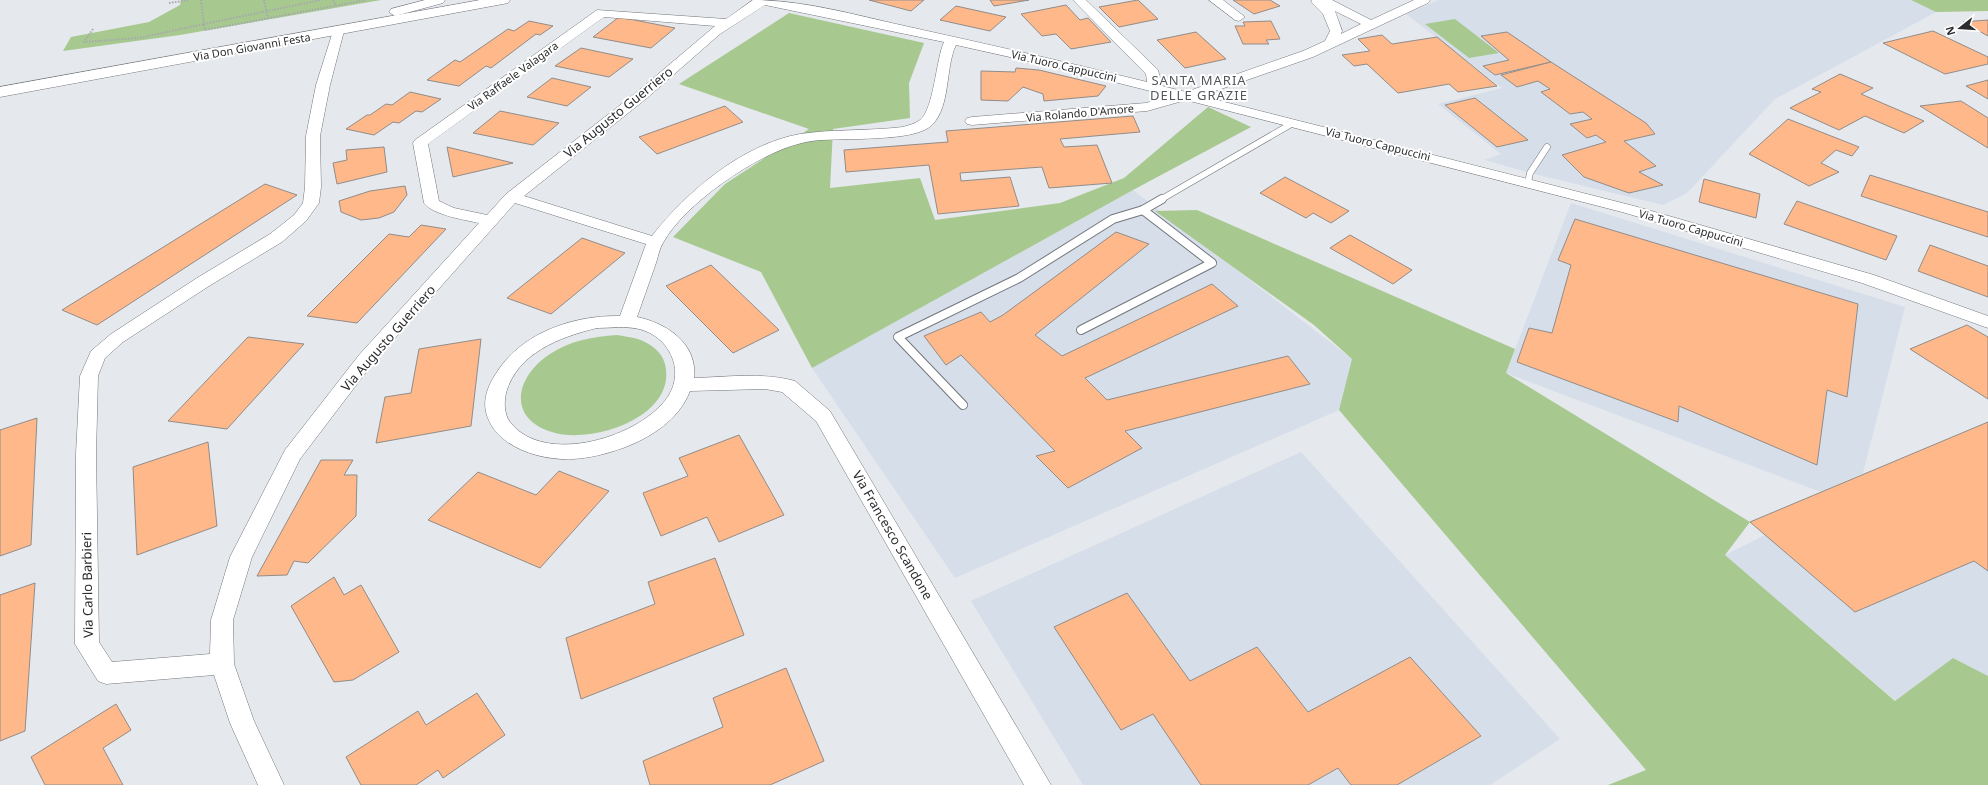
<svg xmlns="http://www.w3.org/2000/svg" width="1988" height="785" viewBox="0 0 1988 785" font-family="'Noto Sans',sans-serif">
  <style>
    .built { fill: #d6dee9 }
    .green { fill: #a7c990 }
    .building { fill: #ffb88a; stroke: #918c89 }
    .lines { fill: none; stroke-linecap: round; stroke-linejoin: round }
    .lane-far1-casing { stroke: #73767b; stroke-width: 7 }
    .lane-casing { stroke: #73767b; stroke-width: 10 }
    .street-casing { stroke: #73767b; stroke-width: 1 }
    .secondary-casing { stroke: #73767b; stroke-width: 1 }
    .path { stroke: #a6a8ac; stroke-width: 2; stroke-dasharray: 1.5 1.5; stroke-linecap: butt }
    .lane-far1 { stroke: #fff; stroke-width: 6 }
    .lane { stroke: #fff; stroke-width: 8 }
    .street { fill: #fff; fill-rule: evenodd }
    .secondary { fill: #fff; fill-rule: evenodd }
    .labels { text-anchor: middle; stroke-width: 4; stroke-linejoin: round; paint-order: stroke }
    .far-street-label { font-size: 11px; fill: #2b2c2e; stroke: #fff }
    .far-quarter-label { font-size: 13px; letter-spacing: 1px; fill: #53565a; stroke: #fff }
    .street-label { font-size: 13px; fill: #2b2c2e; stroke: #fff }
  </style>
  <rect width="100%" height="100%" fill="#e5e8ed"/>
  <!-- built -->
  <g class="built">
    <polygon points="1439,0 1911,0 1936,12 1775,99 1687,193 1663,205 1530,173 1485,160 1501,154 1438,104 1502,88 1406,14"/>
    <polygon points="1133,190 1352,359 1339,410 955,578 812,368"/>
    <polygon points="1571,203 1905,307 1863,473 1821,492 1506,373"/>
    <polygon points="1988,423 1988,676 1953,658 1896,701 1725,555"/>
    <polygon points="1301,452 1560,739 1490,785 1083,785 971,601"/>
  </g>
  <!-- green -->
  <g class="green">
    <polygon points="181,0 381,0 180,35 63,51 71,37 149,22 180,5"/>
    <polygon points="1911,0 1988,0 1988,11 1936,12"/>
    <polygon points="789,13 924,43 909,83 910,118 833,129 830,188 920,178 935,220 1060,203 1124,178 1208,107 1251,127 1133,190 812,368 761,272 673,237 725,184 809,129 679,84"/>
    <polygon points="1455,19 1499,53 1469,58 1425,24"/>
    <polygon points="1197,210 1515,349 1506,373 1750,522 1725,555 1895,701 1953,658 1988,676 1988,785 1608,785 1646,770 1339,410 1352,359 1314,325 1155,211"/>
    <path d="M617 335C623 336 631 337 638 339 650 343 662 352 665 364 678 417 591 445 552 432 506 418 516 376 550 354 571 340 593 337 617 335Z"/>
  </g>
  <!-- building -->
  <g class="building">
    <polygon points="869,0 924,0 911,11"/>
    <polygon points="990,0 1029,0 994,6"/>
    <polygon points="1138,0 1158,19 1119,27 1099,7"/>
    <polygon points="1233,0 1270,0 1280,6 1254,14"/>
    <polygon points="1066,5 1080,20 1088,18 1111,42 1071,49 1056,34 1042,36 1021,14"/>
    <polygon points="956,6 1006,17 990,31 940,20"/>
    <polygon points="619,17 675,28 651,48 593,37"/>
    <polygon points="1988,20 1988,36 1963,22"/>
    <polygon points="529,21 553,26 540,35 536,34 491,68 486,66 459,86 427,80 455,60 460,62 508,29 514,31"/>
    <polygon points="1271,21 1280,39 1266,40 1269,44 1243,44 1235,26 1245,26 1243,22"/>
    <polygon points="1933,31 1988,57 1988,64 1945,74 1883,43"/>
    <polygon points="1196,32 1226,59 1185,68 1157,40"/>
    <polygon points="1507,32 1551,62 1495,75 1483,66 1509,60 1481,36"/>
    <polygon points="1382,35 1392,44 1437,37 1497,86 1458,92 1449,84 1398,93 1367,64 1354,66 1342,55 1370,51 1358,39"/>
    <polygon points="581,48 633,59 609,77 555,66"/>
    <polygon points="1551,62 1646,123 1655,134 1624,141 1656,166 1639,172 1663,185 1629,193 1584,177 1562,155 1606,142 1596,135 1587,138 1570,124 1592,119 1583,112 1570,114 1541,92 1550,89 1538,81 1517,87 1501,75"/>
    <polygon points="1016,68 1039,70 1106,86 1098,96 1044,101 1043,94 1023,87 1008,101 981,100 981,71 1015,72"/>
    <polygon points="1840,74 1873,88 1861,94 1924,121 1904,133 1865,116 1839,130 1790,108 1821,92 1812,89"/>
    <polygon points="552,78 591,87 567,106 527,97"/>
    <polygon points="1988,80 1988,99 1966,86"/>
    <polygon points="410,92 441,99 422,112 416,111 399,123 393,122 374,135 346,129 367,115 370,115 386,104 392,105"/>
    <polygon points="1475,98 1528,140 1497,147 1445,105"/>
    <polygon points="1961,101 1988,118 1988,148 1920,106"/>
    <polygon points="725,106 743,122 657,154 639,137"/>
    <polygon points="500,111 559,123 533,145 473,133"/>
    <polygon points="1133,116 1140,132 1060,139 1064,147 1097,145 1112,183 1049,188 1042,167 960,173 961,181 1010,177 1019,206 938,214 929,165 846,172 844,150 948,142 946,131"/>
    <polygon points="1788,119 1859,147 1852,156 1836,150 1821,163 1839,172 1809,186 1749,154"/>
    <polygon points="384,147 387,172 337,184 333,163 347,160 346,150"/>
    <polygon points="447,147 513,163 453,177"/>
    <polygon points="1870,175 1988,212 1988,237 1861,196"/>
    <polygon points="1285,177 1349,211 1331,223 1313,213 1306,218 1260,193"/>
    <polygon points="1704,179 1760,194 1756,218 1699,202"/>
    <polygon points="265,184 297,195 97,325 62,310"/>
    <polygon points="405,186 407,195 394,212 379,218 361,220 341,212 339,201 370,191"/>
    <polygon points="1797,201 1897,236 1886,260 1784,224"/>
    <polygon points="1575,219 1858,304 1847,397 1827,390 1817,465 1679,406 1678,422 1517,362 1529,328 1552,333 1571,265 1558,260"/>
    <polygon points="421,225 446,229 357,323 307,316 389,234 409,237"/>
    <polygon points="1116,232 1149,244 1035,335 1062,356 1212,284 1238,306 1085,378 1107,400 1288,356 1310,384 1125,431 1142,448 1068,488 1036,456 1055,451 961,355 946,365 924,336 981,312 990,322 1003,315"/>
    <polygon points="1350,235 1412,270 1393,284 1330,248"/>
    <polygon points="582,238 625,253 551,314 507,298"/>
    <polygon points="1930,245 1988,266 1988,297 1918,271"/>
    <polygon points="711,265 779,330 733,353 666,286"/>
    <polygon points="1967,325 1988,337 1988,399 1910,349"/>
    <polygon points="248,337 304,344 227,429 168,421"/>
    <polygon points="481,339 471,426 376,443 385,397 411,393 419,349"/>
    <polygon points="37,418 31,545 0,556 0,430"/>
    <polygon points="1988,422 1988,571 1974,561 1855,612 1750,522"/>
    <polygon points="739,435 784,515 719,542 707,517 661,536 643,493 688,476 679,458"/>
    <polygon points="208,442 217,526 137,555 133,467"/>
    <polygon points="321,460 353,460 344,475 357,475 356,516 308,563 294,561 287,575 257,576"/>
    <polygon points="559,471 609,491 540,568 428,520 478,472 536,495"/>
    <polygon points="715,558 744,635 581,699 566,638 655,604 648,582"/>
    <polygon points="334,577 344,595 361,585 399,652 353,680 334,682 291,606"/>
    <polygon points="35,583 25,731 0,741 0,595"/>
    <polygon points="1127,593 1190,681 1257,647 1308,712 1410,657 1481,736 1397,785 1351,785 1338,768 1308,785 1201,785 1153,714 1121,730 1054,627"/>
    <polygon points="786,668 824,761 770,785 650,785 643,761 723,727 713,698"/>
    <polygon points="477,693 505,735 443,778 438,770 416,785 361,785 346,757 418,711 426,725"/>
    <polygon points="116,704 131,730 103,748 123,785 45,785 31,757"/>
  </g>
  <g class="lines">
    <!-- lane-far1 casing -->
    <g class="lane-far1-casing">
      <g id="lane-far1">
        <polyline points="1528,183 1530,173 1547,147"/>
        <polyline points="1160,200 1293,123"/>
      </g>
    </g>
    <!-- lane casing -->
    <g class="lane-casing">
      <g id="lane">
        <polyline points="1081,330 1212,263 1143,210"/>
        <polyline points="963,405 898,337 1019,278 1113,219 1143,210 1162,199"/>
      </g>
    </g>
    <!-- street casing -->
    <g class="street-casing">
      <g id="street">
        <polygon points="425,0 445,0 443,3 395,16 389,12 391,9"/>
        <path d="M753 0C804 0 855 15 905 26 986 44 1067 62 1147 82L1146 74 1073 0H1086L1158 70 1162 86 1186 92 1303 51 1325 41 1330 31 1323 14 1311 2 1312 0H1332L1371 20 1414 0H1430L1428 3 1313 57 1201 96 1634 206 1874 275 1988 316V328L1862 283 1622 212 1186 100 1147 111 972 125 967 124 965 121 967 118 972 117 1146 103 1170 96 1059 68 956 45C945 68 951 106 932 125 919 138 878 138 861 139 840 140 818 138 798 144 756 155 684 204 663 243 659 249 658 258 655 266 649 283 643 300 637 317 667 323 698 344 694 378 727 377 762 372 795 381L830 411 1051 785H1024L816 421 782 392 765 389 690 391C679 420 650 438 623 448 606 454 590 458 573 459 541 461 494 447 486 412 483 399 488 386 495 375 520 333 573 315 620 316L646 244 515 203 373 363 300 459 252 557 233 620 234 664 254 721 284 785H258L230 723 214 675 106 684 98 681 75 644 76 454 80 376 91 351 111 334 197 278 270 234 294 215 303 203 305 187 306 136 316 85 334 28 338 27 344 31 330 85 320 136 321 187 319 203 306 221 282 242 209 286 123 342 105 358 98 376 96 454 99 642 112 662 210 654 211 620 230 557 285 450 359 355 479 223C465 220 433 215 424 203L413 143 415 140 597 10 726 19ZM765 5 944 42C936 59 934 109 920 120 915 124 909 125 903 127 869 131 834 129 800 134 743 144 686 192 652 236L524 196 647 98 720 34ZM1335 11 1361 24 1341 34 1342 31ZM604 17 715 26 637 92 506 194 487 215 454 208 439 201 428 144ZM597 328C611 328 626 326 639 329 668 336 685 368 669 395 643 437 544 467 510 422 504 414 504 402 506 393 517 353 560 337 597 328Z"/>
        <polygon points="1209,0 1223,0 1245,17 1239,21 1235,20"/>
      </g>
    </g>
    <!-- secondary casing -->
    <g class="secondary-casing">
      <polygon id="secondary" points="480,0 510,0 508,3 503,4 0,97 0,87"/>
    </g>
    <!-- path -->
    <g class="path">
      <polyline points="201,0 204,24 321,0"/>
      <polyline points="264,0 268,19"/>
      <polyline points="333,0 336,6"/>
      <polyline points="169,3 189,0"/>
      <polyline points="93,29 84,42 139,38 204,24 205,30 366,0"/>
    </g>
    <!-- lane-far1 -->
    <use href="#lane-far1" class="lane-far1"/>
    <!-- lane -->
    <use href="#lane" class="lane"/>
    <!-- street -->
    <use href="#street" class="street"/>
    <!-- secondary -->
    <use href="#secondary" class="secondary"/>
  </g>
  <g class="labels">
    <!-- far-street labels -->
    <g class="far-street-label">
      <text transform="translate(252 47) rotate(-10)" y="4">Via Don Giovanni Festa</text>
      <text transform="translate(1064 66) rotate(13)" y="4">Via Tuoro Cappuccini</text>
      <text transform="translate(513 76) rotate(-36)" y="4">Via Raffaele Valagara</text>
      <text transform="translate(1080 113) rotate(-5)" y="4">Via Rolando D'Amore</text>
      <text transform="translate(1378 144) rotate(14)" y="4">Via Tuoro Cappuccini</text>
      <text transform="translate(1691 228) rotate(16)" y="4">Via Tuoro Cappuccini</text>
    </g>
    <!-- far-quarter labels -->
    <g class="far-quarter-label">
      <text x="1199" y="85">SANTA MARIA<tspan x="1199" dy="15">DELLE GRAZIE</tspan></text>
    </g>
    <!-- street labels -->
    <g class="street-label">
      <text transform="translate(618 112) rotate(-39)" y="5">Via Augusto Guerriero</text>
      <text transform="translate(388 338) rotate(-49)" y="5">Via Augusto Guerriero</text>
      <text transform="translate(893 535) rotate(60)" y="5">Via Francesco Scandone</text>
      <text transform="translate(87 585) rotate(-91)" y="5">Via Carlo Barbieri</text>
    </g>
  </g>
  <!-- north arrow -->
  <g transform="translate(1960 28) rotate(253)" stroke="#ffffff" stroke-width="3" paint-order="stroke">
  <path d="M0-3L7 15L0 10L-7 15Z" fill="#2b2c2e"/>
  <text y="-6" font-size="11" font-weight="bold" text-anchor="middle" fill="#2b2c2e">N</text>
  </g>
</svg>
